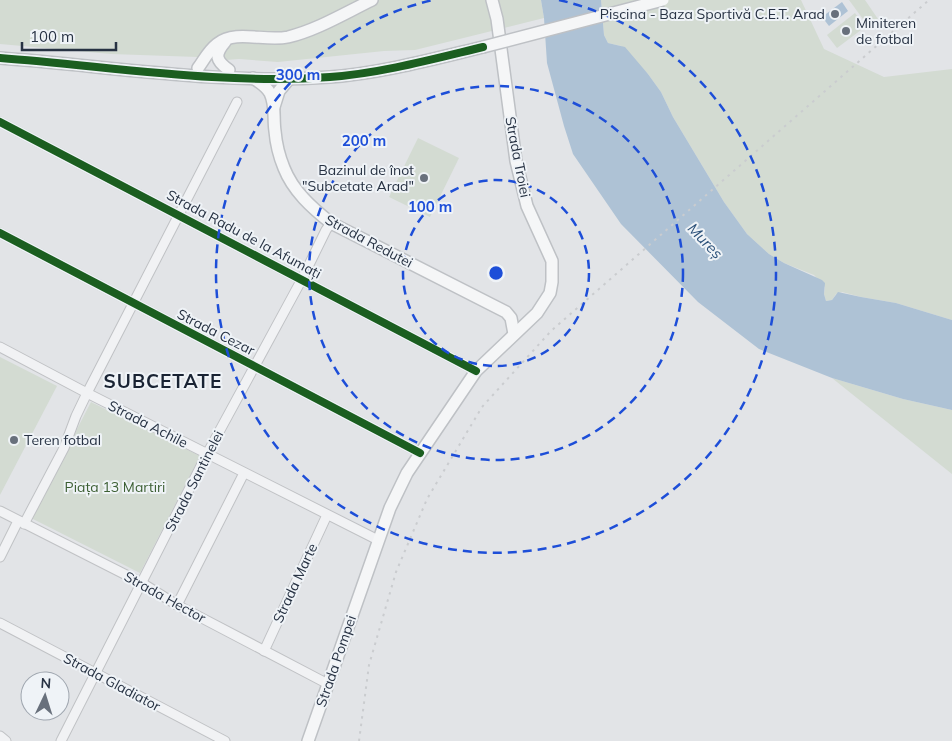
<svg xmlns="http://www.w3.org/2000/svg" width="952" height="741" viewBox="0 0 952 741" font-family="Mulish,sans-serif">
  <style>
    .green { fill: #d3dbd2 }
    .water { fill: #aec2d5 }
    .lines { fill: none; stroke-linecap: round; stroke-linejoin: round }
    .minor-casing { stroke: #c0c2c5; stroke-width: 11 }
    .major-casing { stroke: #bec1c5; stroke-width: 14 }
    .minor { stroke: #f1f2f4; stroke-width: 9 }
    .major { stroke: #f5f6f7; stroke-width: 11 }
    .rail { stroke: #cacccf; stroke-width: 2; stroke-dasharray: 2.5 5; stroke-linecap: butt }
    .major-bridge-casing { stroke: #bec1c5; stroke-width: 14; stroke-linecap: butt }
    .major-bridge { stroke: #f5f6f7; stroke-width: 11 }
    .cycleway-casing { stroke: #eff3f7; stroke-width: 11 }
    .cycleway { stroke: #1b5e20; stroke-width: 8 }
    .ring { fill: none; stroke: #1d4ed8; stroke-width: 2.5; stroke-dasharray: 9 6 }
    .poi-dot { fill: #68707c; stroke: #eff3f7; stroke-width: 2 }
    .labels { text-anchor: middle; stroke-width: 4; stroke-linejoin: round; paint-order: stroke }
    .poi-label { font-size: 14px; fill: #273243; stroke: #eff3f7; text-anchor: end }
    .street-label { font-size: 14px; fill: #273243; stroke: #eff3f7 }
    .park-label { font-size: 14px; fill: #3c5f33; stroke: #eff3f7 }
    .water-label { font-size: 15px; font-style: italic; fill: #2d527a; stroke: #eff3f7 }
    .district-label { font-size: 19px; font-weight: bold; letter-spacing: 1px; fill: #192333; stroke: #eff3f7 }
    .centre { fill: #1d4ed8; stroke: #eff3f7; stroke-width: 2.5 }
    .ring-label { font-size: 15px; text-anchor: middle; font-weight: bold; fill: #1d4ed8; stroke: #eff3f7; stroke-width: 4; stroke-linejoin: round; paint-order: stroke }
  </style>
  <rect width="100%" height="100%" fill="#e2e4e7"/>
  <!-- green -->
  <g class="green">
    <polygon points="0,0 541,0 544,18 415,50 384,51 278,62 239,59 213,61 198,57 111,54 0,44"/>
    <polygon points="601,0 801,0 824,49 884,77 952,69 952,320 896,303 861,297 842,292 836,294 832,300 826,301 824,294 825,287 814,275 784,263 769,254 747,234 724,202 673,117 661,92 648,74 621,46 608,43 604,35"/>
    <polygon points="849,0 865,0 878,19 868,26"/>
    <polygon points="855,13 865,27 837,48 827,35"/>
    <polygon points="418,138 459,158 430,217 389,197"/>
    <polygon points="0,357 57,386 0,495"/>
    <polygon points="832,378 903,399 952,410 952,474"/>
    <polygon points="91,402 200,456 140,573 31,518"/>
  </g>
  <!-- water -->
  <g class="water">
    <polygon points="541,0 601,0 604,35 608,43 625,47 648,74 661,92 673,117 724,202 747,234 769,254 784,263 822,280 825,283 824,294 826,301 832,300 838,292 861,297 896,303 952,320 952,410 903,399 832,378 759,349 698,302 621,224 573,154 564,126 547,63 544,18"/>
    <polygon points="842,2 848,11 829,26 822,17"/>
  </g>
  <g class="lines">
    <!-- minor casing -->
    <g class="minor-casing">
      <g id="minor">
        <polyline points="0,122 476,371"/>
        <polyline points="0,233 420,453"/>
        <polyline points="0,347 87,393 378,540"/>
        <polyline points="0,511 142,583 177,605 328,684"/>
        <polyline points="24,524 64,448 76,416 87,393 237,102"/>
        <polyline points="0,557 18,521"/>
        <polyline points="177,605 244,473"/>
        <polyline points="0,623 225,741"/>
        <polyline points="264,651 327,515"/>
        <polyline points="0,736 6,741"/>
        <polyline points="61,741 207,454 302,279 326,230 331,223"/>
      </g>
    </g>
    <!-- major casing -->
    <g class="major-casing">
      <g id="major">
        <path d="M225 42C214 55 216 61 229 70"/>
        <path d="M0 58C109 66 220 85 330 77 382 73 433 59 483 47"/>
        <path d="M198 68C204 60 208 51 217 44 236 29 265 42 288 37 317 30 345 13 372 0"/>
        <path d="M253 78C259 82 266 86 270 93 276 105 273 118 275 131 276 143 279 156 284 168 293 191 312 208 331 223L506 312 511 318 514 334"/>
        <polyline points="274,107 279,91 289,79"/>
        <polyline points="308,741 390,508 407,473 476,371 537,313 550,293 552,282 552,261 527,206 516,161 497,19 492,0"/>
      </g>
    </g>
    <!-- minor -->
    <use href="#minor" class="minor"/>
    <!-- major -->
    <use href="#major" class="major"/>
    <!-- rail -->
    <polyline class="rail" points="359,741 369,665 396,572 427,499 482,407 551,331 929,0"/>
    <!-- major-bridge casing -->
    <g class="major-bridge-casing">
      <polyline id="major-bridge" points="483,47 663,0"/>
    </g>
    <!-- major-bridge -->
    <use href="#major-bridge" class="major-bridge"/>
    <!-- cycleway casing -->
    <g class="cycleway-casing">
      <g id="cycleway">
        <path d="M0 58C109 66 220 85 330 77 382 73 433 59 483 47"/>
        <polyline points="0,122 476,371"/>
        <polyline points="0,233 420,453"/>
      </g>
    </g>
    <!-- cycleway -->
    <use href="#cycleway" class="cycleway"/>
  </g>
  <!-- distance rings -->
  <g class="ring">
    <circle cx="496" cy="273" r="93"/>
    <circle cx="496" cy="273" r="187"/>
    <path d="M559 0A280 280 0 1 1 433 0"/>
  </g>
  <!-- markers -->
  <g class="poi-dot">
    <circle cx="835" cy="14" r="5"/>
    <circle cx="846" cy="31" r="5"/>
    <circle cx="424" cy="178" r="5"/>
    <circle cx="14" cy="440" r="5"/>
  </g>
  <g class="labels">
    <!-- poi labels -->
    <g class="poi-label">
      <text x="825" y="19">Piscina - Baza Sportivă C.E.T. Arad</text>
      <text x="856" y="28" text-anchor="start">Miniteren<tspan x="856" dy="16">de fotbal</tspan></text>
      <text x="414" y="175">Bazinul de înot<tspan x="414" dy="16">"Subcetate Arad"</tspan></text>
      <text x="24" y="445" text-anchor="start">Teren fotbal</text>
    </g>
    <!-- street labels -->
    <g class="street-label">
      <text transform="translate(518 157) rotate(79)" y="5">Strada Troiei</text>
      <text transform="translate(244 234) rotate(28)" y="5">Strada Radu de la Afumați</text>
      <text transform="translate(369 241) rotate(28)" y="5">Strada Redutei</text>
      <text transform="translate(216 332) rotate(27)" y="5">Strada Cezar</text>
      <text transform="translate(148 424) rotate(27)" y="5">Strada Achile</text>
      <text transform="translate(194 481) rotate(-63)" y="5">Strada Santinelei</text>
      <text transform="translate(295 583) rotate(-65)" y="5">Strada Marte</text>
      <text transform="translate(165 597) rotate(29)" y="5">Strada Hector</text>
      <text transform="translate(336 661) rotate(-71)" y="5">Strada Pompei</text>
      <text transform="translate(112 682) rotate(28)" y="5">Strada Gladiator</text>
    </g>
    <!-- park labels -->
    <g class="park-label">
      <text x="115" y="492">Piața 13 Martiri</text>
    </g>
    <!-- water labels -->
    <g class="water-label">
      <text transform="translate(705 241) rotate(46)" y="5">Mureș</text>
    </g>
    <!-- district labels -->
    <g class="district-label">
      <text x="163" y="388">SUBCETATE</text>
    </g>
  </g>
  <circle cx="496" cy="273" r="8" class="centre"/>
  <g class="ring-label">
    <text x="298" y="80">300 m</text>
    <text x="364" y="146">200 m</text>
    <text x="430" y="212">100 m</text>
  </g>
  <!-- north arrow -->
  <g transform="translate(45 696) rotate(4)"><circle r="24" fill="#eff3f7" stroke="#9fa6af"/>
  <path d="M0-4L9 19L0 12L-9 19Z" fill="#68707c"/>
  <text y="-8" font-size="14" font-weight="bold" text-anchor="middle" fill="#273243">N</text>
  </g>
  <!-- scale -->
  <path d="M22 42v8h94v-8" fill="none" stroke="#273243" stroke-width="2.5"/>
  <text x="30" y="42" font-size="15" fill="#273243" stroke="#eff3f7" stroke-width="4" paint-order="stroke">100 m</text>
</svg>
